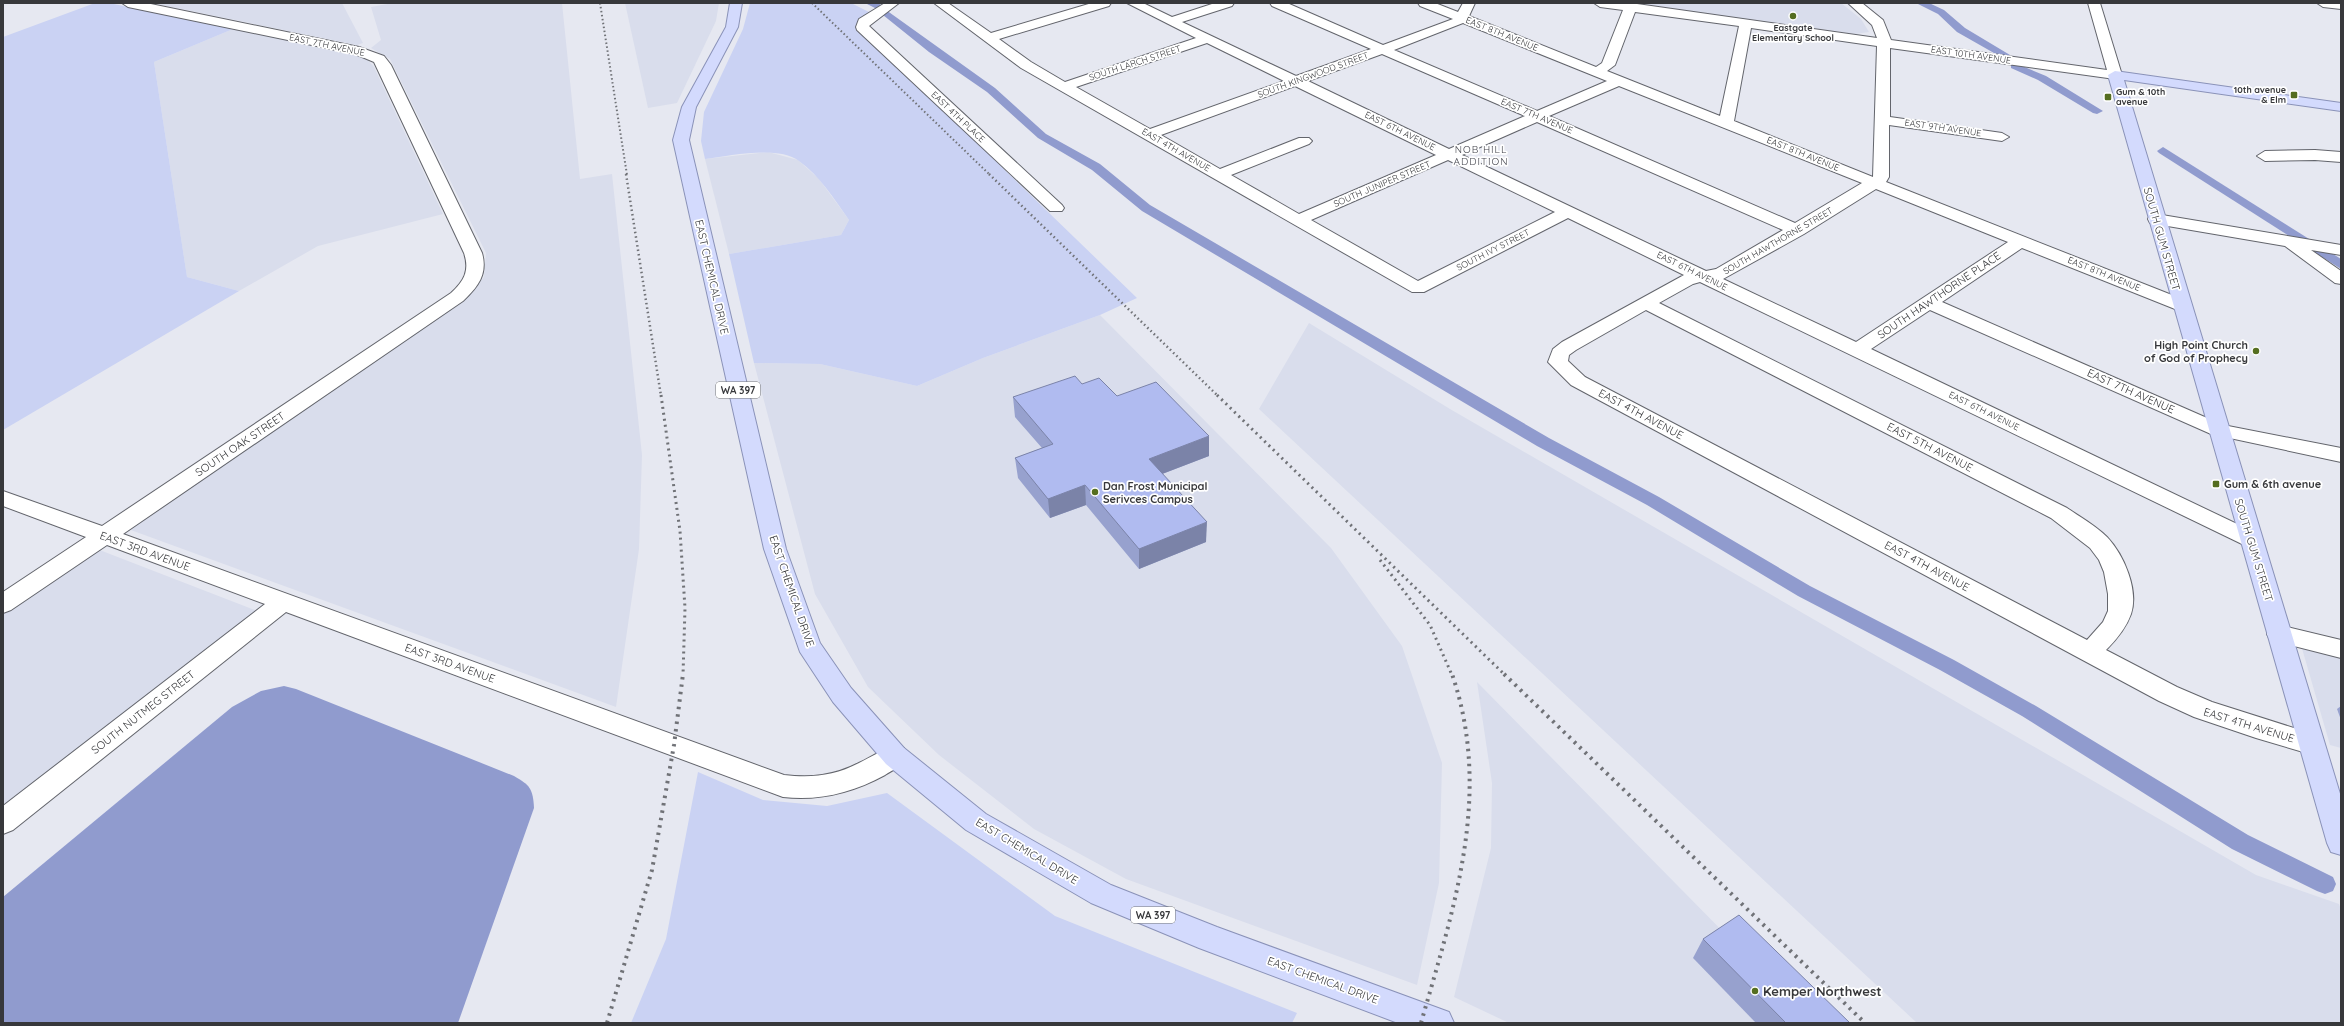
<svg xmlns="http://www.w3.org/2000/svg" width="2344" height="1026" viewBox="0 0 2344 1026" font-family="Quicksand,sans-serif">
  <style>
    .built { fill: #d9ddec }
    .green { fill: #cad2f3 }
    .water { fill: #909bce }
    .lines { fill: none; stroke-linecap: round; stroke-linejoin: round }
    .canal { fill: #909bce; fill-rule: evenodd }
    .minor-casing { stroke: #63656c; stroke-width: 2 }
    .major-casing { stroke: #8a92b8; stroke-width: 2 }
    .minor { fill: #fff; fill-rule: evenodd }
    .major { fill: #d3dafd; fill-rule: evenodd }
    .rail-far3 { stroke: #707277; stroke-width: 2; stroke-dasharray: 1.5 2.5; stroke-linecap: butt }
    .rail-far2 { stroke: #707277; stroke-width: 2.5; stroke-dasharray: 1.5 3; stroke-linecap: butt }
    .rail-far1 { stroke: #707277; stroke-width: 3; stroke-dasharray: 2 4; stroke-linecap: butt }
    .rail { stroke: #707277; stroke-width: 4; stroke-dasharray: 2.5 5; stroke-linecap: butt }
    .wall { fill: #97a1ce }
    .shaded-wall { fill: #7b83a8 }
    .building { fill: #b0bbf0; stroke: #7b83a8 }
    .poi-dot { fill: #556e20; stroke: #fff; stroke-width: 1.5 }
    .labels { text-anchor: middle; stroke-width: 3.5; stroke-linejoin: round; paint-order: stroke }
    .far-poi-label { font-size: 9px; font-weight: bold; fill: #37383b; stroke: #fff }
    .far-street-label { font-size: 9px; fill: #37383b; stroke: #fff }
    .far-neighbourhood-label { font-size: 10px; letter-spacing: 1px; fill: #46474f; stroke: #fff }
    .shield { fill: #fff; stroke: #737476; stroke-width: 1 }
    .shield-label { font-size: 10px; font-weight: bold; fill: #37383b }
    .street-label { font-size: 11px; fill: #37383b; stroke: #fff }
    .poi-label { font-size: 11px; font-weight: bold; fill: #37383b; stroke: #fff; text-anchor: start }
    .near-poi-label { font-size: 13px; font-weight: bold; fill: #37383b; stroke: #fff; text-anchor: start }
  </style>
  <rect width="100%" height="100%" fill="#e6e8f1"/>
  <!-- built -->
  <g class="built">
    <polygon points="152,3 342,3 363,43 357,45"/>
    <polygon points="393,3 562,3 580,179 612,174 642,455 639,549 616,707 128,529 464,299 484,277 486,253 390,59 371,48 381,40 371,7"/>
    <polygon points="625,3 719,3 716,21 677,103 648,108"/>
    <polygon points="1634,3 1841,3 1861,19 1869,32 1855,34"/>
    <polygon points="233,29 349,53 367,59 374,67 443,214 318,246 239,291 187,277 154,62"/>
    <polygon points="768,152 798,160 819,179 849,220 841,235 729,254 705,159"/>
    <polygon points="1100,315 1331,548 1402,646 1442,763 1439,883 1417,985 1126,879 1034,829 939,755 868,687 815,594 754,363 820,364 917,386 983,358"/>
    <polygon points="1309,323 1450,409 2256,875 2339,904 2341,910 2341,1023 1917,1023 1259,409"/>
    <polygon points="97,549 260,612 3,812 3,612"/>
    <polygon points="2301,645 2341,654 2341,748 2330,745"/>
    <polygon points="1477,682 1813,1023 1509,1023 1454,997 1491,848 1492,783"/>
  </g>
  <!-- green -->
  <g class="green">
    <polygon points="95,3 109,3 233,29 154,62 187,277 239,291 3,430 3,37"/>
    <path d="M750 3H851L871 13 859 29 1137 298 1100 315 983 358 917 386 820 364 754 363 729 254 841 235 849 220C834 199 820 176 799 161 778 145 729 156 705 159L701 141 704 112 743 29Z"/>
    <polygon points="698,772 763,800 827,806 887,793 1055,916 1297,1013 1292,1023 631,1023 666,939"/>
  </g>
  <!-- water -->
  <path class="water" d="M284 686 296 689 514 776C530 785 533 789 534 808L458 1023H3V897L232 707 261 691Z"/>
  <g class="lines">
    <!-- canal -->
    <g class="canal">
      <polygon points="865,3 878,3 884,7 879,10"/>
      <polygon points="1916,3 1929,3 1944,10 1965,28 2010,55 2009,57 2001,57 1957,32 1938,14"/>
      <polygon points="886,10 995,88 1046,134 1100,164 1150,205 1549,438 1659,497 1810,586 1954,660 2036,706 2248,835 2333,877 2336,884 2333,891 2325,894 2317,891 2232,849 2022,716 1940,670 1798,596 1647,505 1537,446 1142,211 1092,170 1038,138 987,92 929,52 883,15 883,11"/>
      <polygon points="2015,63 2046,76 2103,111 2097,114 2093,113 2038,80 2011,68 2011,64"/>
      <polygon points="2163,147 2341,259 2341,269 2159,153 2157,151"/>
    </g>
    <!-- minor casing -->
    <g class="minor-casing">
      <g id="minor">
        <path d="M122 3H146L359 47 384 56 391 65 482 253C488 274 478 287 463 301L123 534 784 775C811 778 834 776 859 763 871 757 882 750 895 745L904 748 908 756C903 766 894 769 885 775 852 793 820 801 783 797L286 612 13 830 3 834V806L265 604 107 545 11 610 3 613V592L86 537 3 506V491L102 526 451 293C464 281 470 271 464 253L374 62 355 54 128 7Z"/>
        <polygon points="885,3 899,3 869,26 1062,205 1064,208 1062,211 1050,211 857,30 856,27 859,19"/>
        <path d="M934 3H948L991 33 1092 3H1111L1109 6 999 39 1031 62 1065 82 1196 38 1127 3H1143L1172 17 1215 3H1234L1232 6 1182 22 1296 76 1371 49 1272 6 1270 3H1287L1383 45 1453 19 1420 6 1418 3H1435L1458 12 1463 3H1475L1469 16 1596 67 1602 63 1623 10 1600 7 1594 3H1630L1877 38 1872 25 1848 3H1862L1883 20 1891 40 2107 70 2088 3H2100L2122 75 2115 79 1890 48V117L2002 133 2009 137 2002 141 1889 125V177L1886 182 2187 301 2190 305 2187 309H2175L2022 248 1942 302 2223 425 2341 448V462L2211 434 1930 310 1871 349 2258 534 2261 539 2258 544 2250 547 2242 544 1700 282 1693 284 1659 303 2067 508C2080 517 2095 525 2107 537 2124 555 2139 590 2131 614 2126 628 2116 640 2106 650L2177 687 2212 702 2319 736 2323 743 2319 750 2310 754 2256 738 2194 717 2159 701 1571 385 1548 362 1553 349 1562 342 1684 275 1568 218 1424 292H1412L1021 68ZM1635 12 1739 26 1720 116 1607 71 1615 65ZM1463 23 1607 81 1537 111 1394 50ZM1751 28 1877 46 1873 177 1734 121ZM1207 43 1284 81 1150 129 1076 87ZM1382 54 1525 116 1449 149 1308 81ZM1295 86 1436 155 1299 214 1231 175 1309 144 1312 141 1309 138H1299L1220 169 1161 135ZM1619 86 1862 183 1795 223 1549 116ZM1537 122 1783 230 1716 269 1706 271 1462 155ZM1448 160 1555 212 1418 281 1311 220ZM1876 189 2008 242 1856 342 1723 279 1804 234ZM1646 310 2051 518 2090 548 2099 560 2104 572 2108 594V611L2103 622 2087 640 1585 377 1568 361 1569 355 1576 350Z"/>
        <polygon points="2317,3 2341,3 2341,9 2323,7"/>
        <polygon points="2315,150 2341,152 2341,162 2315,160 2265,161 2257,156 2265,151"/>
        <polygon points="2156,214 2341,245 2341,255 2311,250 2341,271 2341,284 2335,283 2285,246 2150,223 2148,219 2150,215"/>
        <polygon points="2279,625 2341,640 2341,658 2270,640 2267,634 2270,628"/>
      </g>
    </g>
    <!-- major casing -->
    <g class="major-casing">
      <g id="major">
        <polygon points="730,3 742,3 738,27 696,107 689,140 786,549 820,643 851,688 904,748 986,814 1111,885 1217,927 1449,1012 1454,1023 1398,1023 1199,948 1091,903 966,830 886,764 833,702 800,652 764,549 673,140 682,107 726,27"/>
        <polygon points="2115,71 2341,103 2341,111 2124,80 2341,797 2341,855 2331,852 2327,843 2108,75"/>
      </g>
    </g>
    <!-- minor -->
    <use href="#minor" class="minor"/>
    <!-- major -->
    <use href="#major" class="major"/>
    <!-- rail-far3 -->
    <g class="rail-far3">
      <polyline points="600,3 627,175"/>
      <polyline points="812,3 990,175"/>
    </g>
    <!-- rail-far2 -->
    <g class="rail-far2">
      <polyline points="626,174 661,396"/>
      <polyline points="989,174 1218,396"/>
    </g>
    <!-- rail-far1 -->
    <g class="rail-far1">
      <polyline points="661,395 680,531 685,608 683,675"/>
      <polyline points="1217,395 1505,675"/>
      <polyline points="1380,560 1430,625 1452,675"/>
    </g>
    <!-- rail -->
    <g class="rail">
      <polyline points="1504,674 1865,1023"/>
      <polyline points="607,1023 652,870 674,745 683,674"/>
      <path d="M1421 1023C1454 907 1493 794 1452 674"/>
    </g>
  </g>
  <!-- wall -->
  <g class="wall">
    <polygon points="1082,384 1117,396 1209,456 1162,474 1206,542 1139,569 1086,505 1050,518 1018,478 1015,458 1042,448 1015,417 1013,397"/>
    <polygon points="2341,706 2341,720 2337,709"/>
    <polygon points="1703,939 1850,1023 1756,1023 1693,958"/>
  </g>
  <!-- shaded-wall -->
  <g class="shaded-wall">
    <polygon points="1209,436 1209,456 1149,479 1149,459"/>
    <polygon points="1085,485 1086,505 1050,518 1048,499"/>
    <polygon points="1207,522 1206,542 1139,569 1139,549"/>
  </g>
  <!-- building -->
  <g class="building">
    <polygon points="1075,376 1082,384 1099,378 1117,396 1156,382 1209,436 1149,459 1207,522 1139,549 1085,485 1048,499 1015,458 1053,444 1013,397"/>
    <polygon points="1739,915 1850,1023 1786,1023 1703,939"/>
  </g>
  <!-- markers -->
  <g class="poi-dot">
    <circle cx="1793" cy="16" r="4"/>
    <rect x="2290" y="91" width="8" height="8" rx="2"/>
    <rect x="2104" y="93" width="8" height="8" rx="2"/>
    <circle cx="2256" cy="351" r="4"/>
    <rect x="2212" y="480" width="8" height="8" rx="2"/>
    <circle cx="1095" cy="492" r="4"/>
    <circle cx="1755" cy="991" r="4"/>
  </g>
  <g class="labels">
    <!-- far-poi labels -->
    <g class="far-poi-label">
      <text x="1793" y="31">Eastgate<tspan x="1793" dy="10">Elementary School</tspan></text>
      <text x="2286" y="93" text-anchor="end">10th avenue<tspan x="2286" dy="10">&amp; Elm</tspan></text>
      <text x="2116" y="95" text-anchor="start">Gum &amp; 10th<tspan x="2116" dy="10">avenue</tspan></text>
    </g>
    <!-- far-street labels -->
    <g class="far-street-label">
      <text transform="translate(1502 34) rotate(22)" y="3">EAST 8TH AVENUE</text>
      <text transform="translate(327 45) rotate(12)" y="3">EAST 7TH AVENUE</text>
      <text transform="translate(1971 55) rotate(8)" y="3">EAST 10TH AVENUE</text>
      <text transform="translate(1135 63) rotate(-18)" y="3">SOUTH LARCH STREET</text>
      <text transform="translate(1313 75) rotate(-20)" y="3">SOUTH KINGWOOD STREET</text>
      <text transform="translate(1537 116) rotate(23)" y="3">EAST 7TH AVENUE</text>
      <text transform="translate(958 117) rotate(43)" y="3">EAST 4TH PLACE</text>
      <text transform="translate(1943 128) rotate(8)" y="3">EAST 9TH AVENUE</text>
      <text transform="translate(1400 131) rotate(26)" y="3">EAST 6TH AVENUE</text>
      <text transform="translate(1176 150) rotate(30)" y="3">EAST 4TH AVENUE</text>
      <text transform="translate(1803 154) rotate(22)" y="3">EAST 8TH AVENUE</text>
      <text transform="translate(1382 184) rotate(-23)" y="3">SOUTH JUNIPER STREET</text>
      <text transform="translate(1778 241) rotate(-30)" y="3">SOUTH HAWTHORNE STREET</text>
      <text transform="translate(1493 250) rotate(-27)" y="3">SOUTH IVY STREET</text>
      <text transform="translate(1692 271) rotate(26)" y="3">EAST 6TH AVENUE</text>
      <text transform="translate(2104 274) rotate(22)" y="3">EAST 8TH AVENUE</text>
      <text transform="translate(1984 411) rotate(26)" y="3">EAST 6TH AVENUE</text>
    </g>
    <!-- far-neighbourhood labels -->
    <g class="far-neighbourhood-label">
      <text x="1481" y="153">NOB HILL<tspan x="1481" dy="12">ADDITION</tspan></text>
    </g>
    <!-- shield labels -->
    <g class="shield">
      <rect x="716" y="382" width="44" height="16" rx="3"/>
      <rect x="1131" y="907" width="44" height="16" rx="3"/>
    </g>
    <g class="shield-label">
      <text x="738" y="394">WA 397</text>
      <text x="1153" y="919">WA 397</text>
    </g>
    <!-- street labels -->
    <g class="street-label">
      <text transform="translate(2162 239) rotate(74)" y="4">SOUTH GUM STREET</text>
      <text transform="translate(712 277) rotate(77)" y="4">EAST CHEMICAL DRIVE</text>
      <text transform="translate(1939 295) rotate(-34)" y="4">SOUTH HAWTHORNE PLACE</text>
      <text transform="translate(2131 391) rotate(24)" y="4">EAST 7TH AVENUE</text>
      <text transform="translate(1641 414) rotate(28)" y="4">EAST 4TH AVENUE</text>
      <text transform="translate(240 444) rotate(-34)" y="4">SOUTH OAK STREET</text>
      <text transform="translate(1930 447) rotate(27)" y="4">EAST 5TH AVENUE</text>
      <text transform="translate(2254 550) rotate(73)" y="4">SOUTH GUM STREET</text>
      <text transform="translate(145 551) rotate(20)" y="4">EAST 3RD AVENUE</text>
      <text transform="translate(1927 566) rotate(28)" y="4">EAST 4TH AVENUE</text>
      <text transform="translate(792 591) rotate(71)" y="4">EAST CHEMICAL DRIVE</text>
      <text transform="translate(450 663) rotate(20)" y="4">EAST 3RD AVENUE</text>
      <text transform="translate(143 712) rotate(-38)" y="4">SOUTH NUTMEG STREET</text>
      <text transform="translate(2249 725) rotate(17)" y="4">EAST 4TH AVENUE</text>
      <text transform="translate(1027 851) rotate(31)" y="4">EAST CHEMICAL DRIVE</text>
      <text transform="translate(1323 980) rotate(20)" y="4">EAST CHEMICAL DRIVE</text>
    </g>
    <!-- poi labels -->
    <g class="poi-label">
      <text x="2248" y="349" text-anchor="end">High Point Church<tspan x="2248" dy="13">of God of Prophecy</tspan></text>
      <text x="2224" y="488">Gum &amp; 6th avenue</text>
      <text x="1103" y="490">Dan Frost Municipal<tspan x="1103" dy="13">Serivces Campus</tspan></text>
    </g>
    <!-- near-poi labels -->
    <g class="near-poi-label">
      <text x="1763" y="996">Kemper Northwest</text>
    </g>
  </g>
  <!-- border -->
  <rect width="2344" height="1026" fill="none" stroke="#37383b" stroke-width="8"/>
</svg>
